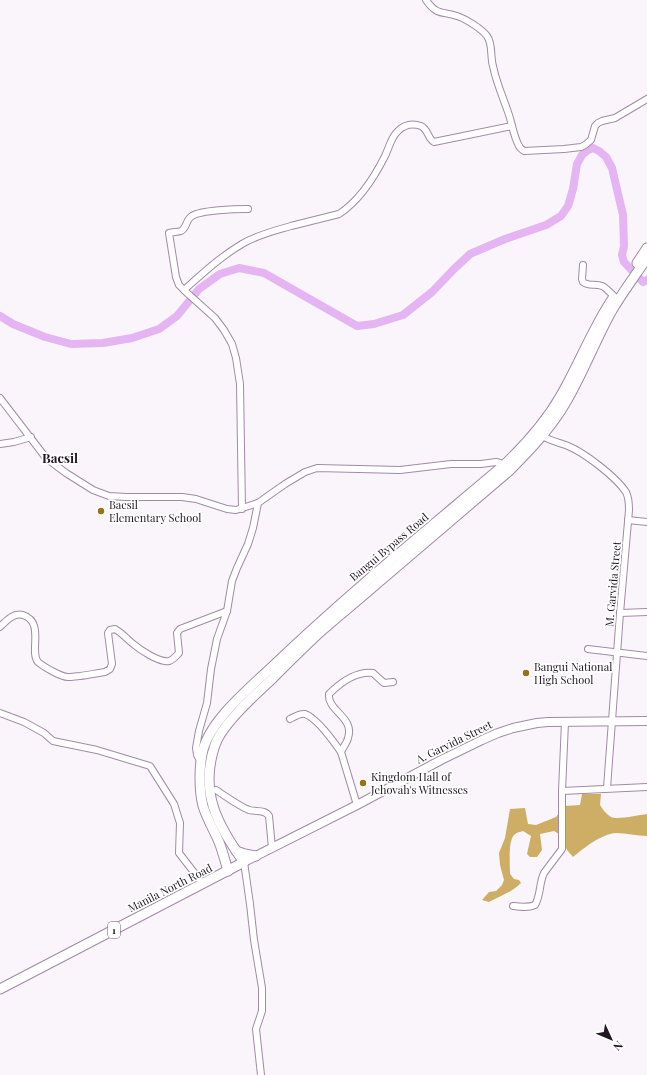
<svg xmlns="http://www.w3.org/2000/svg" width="647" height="1075" viewBox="0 0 647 1075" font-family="'Playfair Display',serif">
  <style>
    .forest { fill: #cdae64 }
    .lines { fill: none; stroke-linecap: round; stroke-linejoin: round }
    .river { stroke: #e5b4f2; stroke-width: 8 }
    .minor-casing { stroke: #a18aa7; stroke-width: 8 }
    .major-casing { stroke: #a18aa7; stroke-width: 10 }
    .highway-casing { stroke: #a18aa7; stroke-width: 11 }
    .minor { stroke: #fff; stroke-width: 6 }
    .major { stroke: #fff; stroke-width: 8 }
    .highway { stroke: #fff; stroke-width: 9 }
    .poi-dot { fill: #94731b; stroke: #fff; stroke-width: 1.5 }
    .labels { text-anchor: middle; stroke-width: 3.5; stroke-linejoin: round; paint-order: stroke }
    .shield { fill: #fff; stroke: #635d64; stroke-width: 1 }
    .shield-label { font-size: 10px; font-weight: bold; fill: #201722 }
    .poi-label { font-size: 11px; fill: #201722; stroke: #fff; text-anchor: start }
    .street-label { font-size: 11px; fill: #201722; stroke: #fff }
    .quarter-label { font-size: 13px; font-weight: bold; fill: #201722; stroke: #fff }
  </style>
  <rect width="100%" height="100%" fill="#faf5fb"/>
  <!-- forest -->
  <path class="forest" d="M582 794H601L600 805C603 810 606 814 611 817 617 820 639 815 647 814V836C637 836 626 833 616 833 601 834 584 848 573 857L567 850 559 834 554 831 540 834 542 850 537 857H530L527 854 531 836 523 831C520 832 517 832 514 835 508 841 510 865 510 874L514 879 519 880 521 883C512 892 500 896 489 902L482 900 489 892 496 891 502 885 504 880 500 865 499 853 505 838 510 809 525 808 528 824 536 825 556 817 564 806 580 805Z"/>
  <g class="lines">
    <!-- river -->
    <polyline class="river" points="0,316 13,324 45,337 71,344 103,343 132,338 159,329 177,316 199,289 220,274 239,268 264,273 357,326 374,324 403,315 432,292 454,269 470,254 505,239 546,225 561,216 568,206 573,189 577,164 582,155 588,150 593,148 599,151 606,157 612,168 623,215 624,246 622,255 624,262 643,282 647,280"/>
    <!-- minor casing -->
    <g class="minor-casing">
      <g id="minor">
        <path d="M426 0C437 16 442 11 457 16 466 19 482 29 487 36 493 44 490 56 493 66 496 82 503 97 508 112 512 123 513 134 518 144 519 147 521 149 524 151L564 149 581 147 585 145 591 140 595 126 598 123 602 121 615 118 647 99"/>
        <path d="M583 265 582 279 583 282C589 287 596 283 602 286 607 288 612 295 617 299"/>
        <path d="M184 290C202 274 220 257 242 244 257 235 274 231 291 226 307 222 323 218 339 214 359 201 375 176 385 156 389 148 391 137 398 131 404 125 412 123 421 126 428 129 428 139 434 142L512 126"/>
        <polyline points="0,398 46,458 66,473 93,490 109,496 126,497 182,497 196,499 227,509 236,510 258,503 285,484 305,472 317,468 400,470 451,464 481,464 496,462 500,463 506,467"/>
        <path d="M540 434C548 441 559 442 568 446 585 453 616 477 626 492 629 498 629 504 629 510L620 613 607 788"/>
        <polyline points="0,444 14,442 31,437"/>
        <path d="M242 509 240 384 236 358 232 344 224 330 215 318 186 292 179 285 176 277 169 233C173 232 178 232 181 231 187 228 186 219 192 216 201 210 236 209 248 209"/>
        <polyline points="628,520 647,522"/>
        <polyline points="620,613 647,612"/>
        <path d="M0 627C6 621 14 612 23 615 45 622 29 652 38 662 44 667 61 677 68 677 72 677 77 676 80 676 89 675 97 673 105 672L110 669 112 664 108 633 110 630 115 629C122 633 126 638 132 643 139 649 159 663 169 661 173 660 176 656 179 653L177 633 180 629 227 611"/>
        <polyline points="588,649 647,656"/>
        <polyline points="0,713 24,722 44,733 53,741 97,750 150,766 174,804 180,823 179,853 203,884"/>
        <path d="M290 719C294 717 300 713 305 714 317 718 334 742 341 752"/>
        <polyline points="201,762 197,755 196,748 199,731 207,703 211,669 217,639 227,611 232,581 237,568 248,544 253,528 258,503"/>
        <path d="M216 790C227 797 237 805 249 810 256 812 265 809 269 816L272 848"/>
        <polyline points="562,791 647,787"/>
        <path d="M357 805 341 752C343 747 347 743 348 738 355 717 327 711 329 694 340 683 356 671 373 673L384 683 393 682"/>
        <polyline points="244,862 250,904 254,940 262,988 262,1011 256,1029 261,1075"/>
        <path d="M513 906C521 907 528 908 535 905 541 895 539 883 544 873L562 849V791L565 722"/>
      </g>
    </g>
    <!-- major casing -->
    <g class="major-casing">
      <polyline id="major" points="244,862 357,805 441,760 482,740 498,733 513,728 537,723 548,722 647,721"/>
    </g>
    <!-- highway casing -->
    <g class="highway-casing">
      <g id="highway">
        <polyline points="637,263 647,248"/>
        <polyline points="236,851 245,854 256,856"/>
        <path d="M228 871C225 861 223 852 219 842 214 830 207 819 203 806 199 790 199 766 203 750 211 719 251 687 274 665 347 595 426 531 504 465 525 445 545 423 560 397 579 365 592 329 613 298"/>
        <path d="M0 989 244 862C217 825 199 791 215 745 222 724 256 694 272 679 287 664 302 649 318 634 338 616 360 599 380 581 423 544 466 508 509 471 530 450 551 428 566 402 583 373 595 341 611 312 622 293 635 276 647 258"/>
      </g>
    </g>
    <!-- minor -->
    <use href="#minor" class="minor"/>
    <!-- major -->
    <use href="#major" class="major"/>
    <!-- highway -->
    <use href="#highway" class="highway"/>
  </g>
  <!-- markers -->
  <g class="poi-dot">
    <circle cx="101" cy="511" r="4"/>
    <circle cx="526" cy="673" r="4"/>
    <circle cx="363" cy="783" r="4"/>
  </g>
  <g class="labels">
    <!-- shield labels -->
    <rect class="shield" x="108" y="922" width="12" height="16" rx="3"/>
    <g class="shield-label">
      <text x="114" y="934">1</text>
    </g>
    <!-- poi labels -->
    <g class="poi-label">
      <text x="109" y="509">Bacsil<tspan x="109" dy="13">Elementary School</tspan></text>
      <text x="534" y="671">Bangui National<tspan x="534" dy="13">High School</tspan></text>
      <text x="371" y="781">Kingdom Hall of<tspan x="371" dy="13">Jehovah's Witnesses</tspan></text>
    </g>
    <!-- street labels -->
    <g class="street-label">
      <text transform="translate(389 547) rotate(-40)" y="4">Bangui Bypass Road</text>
      <text transform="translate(613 584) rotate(-85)" y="4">M. Garvida Street</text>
      <text transform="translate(454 742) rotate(-26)" y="4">A. Garvida Street</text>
      <text transform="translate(170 888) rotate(-27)" y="4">Manila North Road</text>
    </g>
    <!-- quarter labels -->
    <g class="quarter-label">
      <text x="60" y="463">Bacsil</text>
    </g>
  </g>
  <!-- north arrow -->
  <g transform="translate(611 1039) rotate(134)" stroke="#ffffff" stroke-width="3" paint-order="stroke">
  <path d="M0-3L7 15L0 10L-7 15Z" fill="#201722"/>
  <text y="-6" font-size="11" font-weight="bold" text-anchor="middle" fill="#201722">N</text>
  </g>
</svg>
